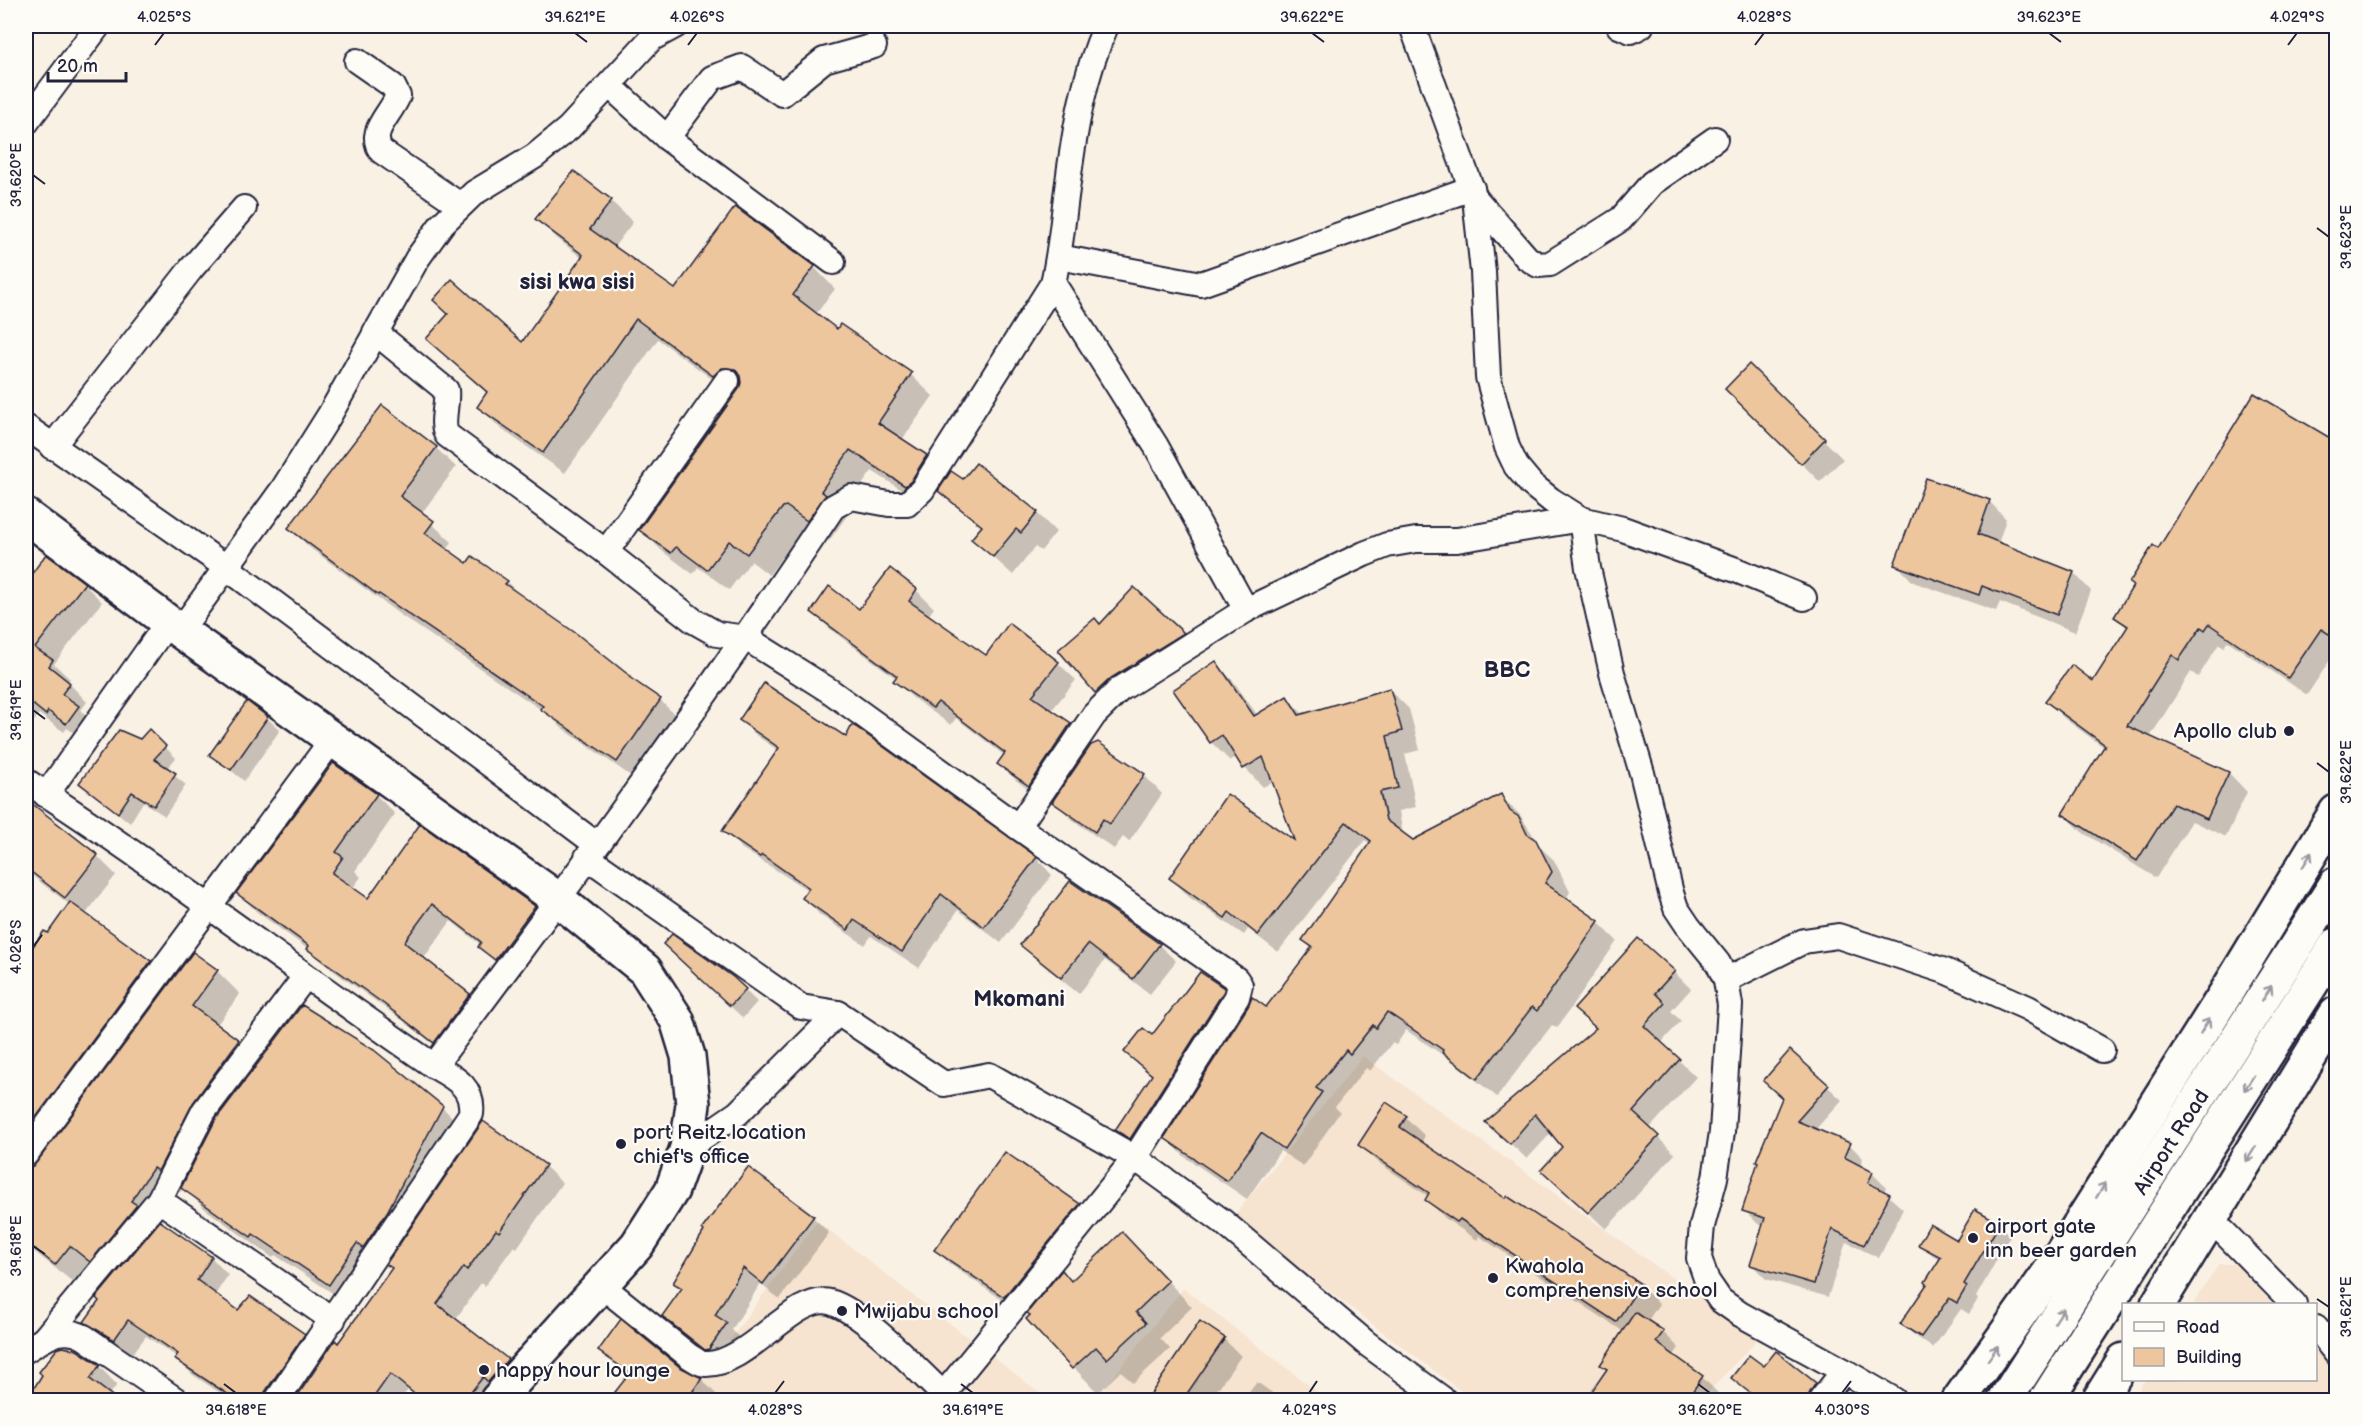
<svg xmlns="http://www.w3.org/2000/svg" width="2362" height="1426" viewBox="0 0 2362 1426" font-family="'Balsamiq Sans',sans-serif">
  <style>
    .built { fill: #f6e4d0 }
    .shadow { fill: #0003 }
    .building { fill: #eec69e; stroke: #22223b; stroke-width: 1.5 }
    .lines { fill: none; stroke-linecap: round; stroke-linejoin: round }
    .minor-casing { stroke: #22223b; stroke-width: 28 }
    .secondary-casing { stroke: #22223b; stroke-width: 38 }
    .minor { stroke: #fdfcf7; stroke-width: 24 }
    .secondary { stroke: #fdfcf7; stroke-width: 33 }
    .oneway { stroke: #9a9aa2 }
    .ticks { fill: none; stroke: #22223b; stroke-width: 2 }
    .poi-dot { fill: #22223b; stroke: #fdfcf7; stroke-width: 2 }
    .labels { text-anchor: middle; stroke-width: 4.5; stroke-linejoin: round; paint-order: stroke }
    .poi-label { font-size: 21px; fill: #22223b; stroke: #fdfcf7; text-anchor: start }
    .street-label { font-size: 21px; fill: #22223b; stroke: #fdfcf7 }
    .neighbourhood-label { font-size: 22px; font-weight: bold; fill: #22223b; stroke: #fdfcf7 }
    .neatline { fill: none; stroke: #22223b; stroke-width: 2 }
    .ticks-label { font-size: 15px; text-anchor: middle; fill: #22223b }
  </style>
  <rect width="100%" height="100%" fill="#faf1e5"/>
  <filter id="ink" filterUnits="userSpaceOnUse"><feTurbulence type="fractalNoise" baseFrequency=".0167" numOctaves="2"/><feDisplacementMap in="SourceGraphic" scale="12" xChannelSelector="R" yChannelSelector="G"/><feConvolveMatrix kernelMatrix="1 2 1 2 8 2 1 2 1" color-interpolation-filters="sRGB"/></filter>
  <g filter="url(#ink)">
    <!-- built -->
    <g class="built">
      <polygon points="1363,1056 1758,1339 1701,1400 1473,1400 1232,1218"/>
      <polygon points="817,1221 1049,1400 686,1400"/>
      <polygon points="2219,1264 2236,1264 2273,1304 2193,1304"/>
      <polygon points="1183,1288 1328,1400 1095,1400"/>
      <polygon points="2316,1350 2336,1372 2336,1400 2132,1400 2145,1380 2316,1380"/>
    </g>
    <!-- shadow -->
    <g class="shadow">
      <polygon points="575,173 611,201 633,222 614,247 675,291 814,267 835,289 816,314 837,331 841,326 911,375 933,396 902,440 926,456 948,478 963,481 976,465 1037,513 1056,532 1041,551 1035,547 1013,575 973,539 982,528 939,489 927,506 872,471 842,513 846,517 829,541 809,527 804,527 769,575 751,561 729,590 698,567 693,574 662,551 641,530 735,396 658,339 565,473 500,428 479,407 488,394 428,339 522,345 582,258 559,240 537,219"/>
      <polygon points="1749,366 1843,459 1820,482 1727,389"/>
      <polygon points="2336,444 2336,651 2307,695 2228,641 2224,647 2219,644 2198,677 2191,672 2150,737 2229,773 2247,792 2226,837 2192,821 2156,878 2082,832 2064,814 2105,748 2065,719 2047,701 2094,683 2128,629 2116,616 2159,551"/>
      <polygon points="436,448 456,467 421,514 452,542 447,550 468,565 507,582 524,599 660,700 680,720 638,781 562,728 549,715 399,614 309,547 290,528"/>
      <polygon points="1989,501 2006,519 1998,544 2074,573 2091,591 2075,632 2000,602 1996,611 1913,582 1896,564"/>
      <polygon points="46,557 84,584 102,602 54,664 70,679 68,682 87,702 81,710 96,725 85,741 67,728 64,732 39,714 26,733 26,584"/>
      <polygon points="890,570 916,590 934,608 928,616 986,657 1058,663 1076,680 1051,711 1070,724 1088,742 1047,802 1017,781 999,764 1005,756 956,718 951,725 913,698 895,681 897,679 830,629 813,612 859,611"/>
      <polygon points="1100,626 1182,634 1201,652 1130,697 1115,711 1060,650"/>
      <polygon points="1216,663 1234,682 1258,716 1287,698 1304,715 1390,690 1409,709 1420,750 1405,754 1416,807 1399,811 1403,835 1413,842 1501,796 1520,815 1542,849 1554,860 1570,892 1566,899 1598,922 1617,941 1557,1028 1552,1025 1497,1097 1453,1062 1406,1030 1396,1045 1392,1043 1370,1071 1366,1068 1335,1107 1340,1112 1303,1166 1280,1151 1247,1199 1185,1157 1166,1138 1312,949 1304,940 1370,844 1365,840 1278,952 1248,929 1244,935 1189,897 1171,878 1298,844 1274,781 1263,787 1245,768 1237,756 1230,761 1211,742"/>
      <polygon points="267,718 280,730 244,781 211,754"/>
      <polygon points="741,720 1036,858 1052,875 1001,943 958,910 919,968 871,936 865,945 820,915 804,898 809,891 741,848 724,831 779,751 757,736"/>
      <polygon points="149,731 176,758 166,769 186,785 165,816 143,802 130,823 81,783 140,741"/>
      <polygon points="1144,775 1162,794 1129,842 1123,837 1114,849 1073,820 1054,802"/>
      <polygon points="376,795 395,814 355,871 361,877 352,889 369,900 420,826 534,907 553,926 498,965 480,947 481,945 451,921 423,959 469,995 487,1014 453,1060 405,1022 328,967 312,952 257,912 238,893"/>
      <polygon points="29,804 97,856 116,875 85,915 150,962 172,983 217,971 240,994 216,1026 238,1042 260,1063 442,1107 464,1129 418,1216 420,1217 545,1166 562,1183 517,1248 514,1246 485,1286 481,1283 455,1320 507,1360 524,1377 494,1400 421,1400 408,1390 400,1400 296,1400 393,1269 389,1264 386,1268 380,1264 352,1306 275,1255 273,1258 205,1209 183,1187 181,1192 176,1189 153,1223 212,1258 228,1275 215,1295 239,1312 304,1335 321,1352 289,1400 231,1400 193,1375 176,1358 177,1357 146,1336 131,1356 103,1338 86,1322 112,1282 93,1267 78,1286 26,1245 26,973 48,935 70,905 26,871 26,809"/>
      <polygon points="1070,883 1159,945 1176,961 1150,994 1105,960 1079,994 1039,962 1022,945"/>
      <polygon points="677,957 745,990 757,1002 743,1018"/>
      <polygon points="1674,972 1691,989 1671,1011 1681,1021 1661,1043 1696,1077 1649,1129 1675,1154 1606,1229 1560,1186 1564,1147 1552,1132 1527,1159 1487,1122 1597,1029 1576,1009"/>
      <polygon points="1224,989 1240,1006 1133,1146 1117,1130 1153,1077 1126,1052 1152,1037"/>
      <polygon points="1827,1086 1842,1100 1815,1130 1849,1144 1863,1158 1860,1167 1872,1173 1886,1187 1884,1192 1903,1209 1879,1258 1846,1242 1828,1297 1766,1279 1752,1265 1764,1226 1758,1224 1744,1210 1759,1162"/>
      <polygon points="1387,1104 1406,1118 1425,1136 1421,1143 1506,1200 1640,1285 1659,1304 1647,1322 1663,1332 1679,1348 1673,1356 1702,1377 1718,1393 1713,1400 1587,1400 1608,1371 1602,1364 1624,1332 1479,1236 1477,1240 1446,1219 1427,1200 1429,1197 1379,1163 1360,1145"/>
      <polygon points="1079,1205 1093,1220 1019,1311 951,1265 936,1250"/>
      <polygon points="813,1217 829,1233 780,1299 760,1284 732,1330 743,1341 723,1365 681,1332 664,1316 683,1290 675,1283"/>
      <polygon points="1999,1224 2010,1236 1976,1297 1978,1299 1969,1314 1961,1309 1933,1348 1914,1335 1902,1323 1929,1284 1940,1261 1920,1245 1958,1242"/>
      <polygon points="1147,1259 1192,1307 1160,1338 1170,1349 1133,1383 1121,1371 1098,1393 1028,1319 1072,1282"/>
      <polygon points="1200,1323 1224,1339 1241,1356 1210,1400 1148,1400"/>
      <polygon points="600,1350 679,1368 701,1379 718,1396 715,1400 610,1400 629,1376"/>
      <polygon points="77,1351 99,1366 117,1385 109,1395 27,1400"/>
      <polygon points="1776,1353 1815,1384 1831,1400 1757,1400 1733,1377 1764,1369"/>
      <polygon points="1257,1382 1282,1400 1243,1400"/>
    </g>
    <!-- building -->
    <g class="building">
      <polygon points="574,171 612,200 590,229 675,289 735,207 815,266 793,295 837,329 840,324 912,373 878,423 927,455 911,481 905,486 850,450 821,491 826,495 807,521 786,506 783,507 747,554 729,541 707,570 676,547 671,553 639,530 739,389 741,383 740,376 735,369 722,368 713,376 636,319 543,453 477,407 487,392 426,339 448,314 433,300 452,279 522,342 583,255 535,219"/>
      <polygon points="1749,364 1825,439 1801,464 1725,389"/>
      <polygon points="2254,393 2337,442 2337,639 2321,629 2288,678 2209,624 2205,630 2201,627 2179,660 2172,655 2127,726 2229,772 2207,819 2173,804 2137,861 2062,814 2105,745 2045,701 2072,665 2093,681 2128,626 2114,617 2133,586 2129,583 2153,545 2158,549"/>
      <polygon points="382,405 437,447 400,496 434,521 425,533 467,563 472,556 508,581 505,584 577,634 630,676 629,677 661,699 617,762 540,709 543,706 379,594 378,595 288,528"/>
      <polygon points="976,463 1038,512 1021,533 1016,529 993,557 971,539 982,526 938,491 951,471 963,479"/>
      <polygon points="1926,478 1990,500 1978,534 2074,572 2057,615 1982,586 1979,595 1894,565"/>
      <polygon points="46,554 85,583 35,648 53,660 49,666 70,683 62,694 79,706 66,724 48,711 46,715 26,699 26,582"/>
      <polygon points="890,568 917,589 909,601 986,655 1009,623 1059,662 1032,696 1071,723 1029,786 997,764 1005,753 938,702 933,708 893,681 897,676 811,612 829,586 859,609"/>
      <polygon points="1134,587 1184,633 1111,678 1095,693 1058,650 1095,618 1100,624"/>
      <polygon points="1216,661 1254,716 1287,696 1299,715 1390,688 1402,731 1387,736 1398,788 1380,792 1386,820 1413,840 1501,794 1510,811 1519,817 1527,834 1536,840 1552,872 1545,883 1599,921 1537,1011 1532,1007 1477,1079 1442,1052 1443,1050 1387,1012 1376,1028 1373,1025 1350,1054 1346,1050 1316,1088 1322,1092 1284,1149 1261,1133 1227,1181 1164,1138 1249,1005 1252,997 1266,1007 1312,947 1302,940 1371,841 1346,822 1258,935 1229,912 1225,918 1169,878 1227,794 1294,840 1263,757 1243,769 1222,735 1210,743 1173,690"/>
      <polygon points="764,683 846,737 852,725 856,727 1037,857 984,927 941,894 902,952 854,920 848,930 802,898 809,888 762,855 760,857 722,831 779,748 739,720"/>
      <polygon points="247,701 268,717 231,770 209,755"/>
      <polygon points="149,729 166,746 154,759 176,773 154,806 132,792 118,813 79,783 119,730 140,739"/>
      <polygon points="1098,742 1145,774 1110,824 1103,819 1095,832 1052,802 1091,745"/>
      <polygon points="333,763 377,794 336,852 343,857 332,873 368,898 420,824 535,906 495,960 478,947 481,942 432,904 404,942 470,994 434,1043 384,1004 307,949 309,946 236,893"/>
      <polygon points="26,799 98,855 65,898 26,868"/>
      <polygon points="1070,881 1160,944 1133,979 1088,944 1061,978 1020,945"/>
      <polygon points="70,902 151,961 26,1131 26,956 44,931 48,933"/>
      <polygon points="672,934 733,977 746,989 730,1006 663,944"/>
      <polygon points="1638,938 1675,971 1655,993 1665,1003 1644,1026 1680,1059 1633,1112 1659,1136 1588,1213 1541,1170 1562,1147 1535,1114 1510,1144 1485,1122 1596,1028 1574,1009"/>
      <polygon points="193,952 218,970 192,1006 239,1040 193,1103 158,1171 153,1168 131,1201 137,1205 90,1262 70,1246 55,1265 26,1242 26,1168 32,1167 37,1162"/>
      <polygon points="1200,972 1224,988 1224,991 1130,1139 1115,1130 1152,1075 1124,1052 1143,1028 1152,1035"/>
      <polygon points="302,1005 374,1050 443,1106 387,1212 363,1248 357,1243 329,1285 253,1234 251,1237 181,1188 216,1119"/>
      <polygon points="1790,1050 1829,1085 1797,1121 1850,1143 1844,1157 1873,1172 1868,1183 1890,1194 1864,1245 1832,1229 1814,1284 1750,1265 1765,1218 1742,1211 1758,1162 1756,1161 1782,1098 1763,1081"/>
      <polygon points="1386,1102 1407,1116 1400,1127 1505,1198 1507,1196 1641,1284 1616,1322 1460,1219 1457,1222 1425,1200 1429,1193 1358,1145"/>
      <polygon points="483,1121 546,1165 499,1232 496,1230 467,1270 464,1267 437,1304 508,1359 488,1382 483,1377 464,1401 423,1401 390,1374 371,1401 294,1401 335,1340 338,1343 392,1268 386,1264"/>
      <polygon points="1005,1152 1080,1204 1004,1297 934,1250"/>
      <polygon points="748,1167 814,1216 763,1284 743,1268 715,1315 727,1323 709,1349 705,1350 662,1316 682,1288 673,1283 704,1231 702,1229"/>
      <polygon points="1975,1209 2000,1223 1964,1284 1967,1286 1957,1303 1949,1298 1921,1337 1900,1324 1927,1284 1925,1282 1941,1257 1918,1245 1930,1224 1957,1240"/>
      <polygon points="160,1221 212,1257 197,1280 238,1310 250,1296 305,1334 265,1392 263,1401 238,1401 174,1359 178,1354 128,1320 114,1340 84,1322 99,1301 96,1298"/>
      <polygon points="1122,1232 1168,1281 1136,1312 1146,1323 1107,1359 1096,1347 1072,1369 1026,1319 1030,1315 1027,1313 1062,1270 1071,1281"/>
      <polygon points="1635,1312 1664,1331 1656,1342 1703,1376 1686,1401 1585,1401 1607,1369 1600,1365"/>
      <polygon points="621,1319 680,1367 702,1378 686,1401 608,1401 630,1373 598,1351"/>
      <polygon points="1200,1321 1225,1338 1182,1401 1146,1401"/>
      <polygon points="63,1347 77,1350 100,1365 90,1379 119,1401 26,1401 42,1375 39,1372 57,1349"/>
      <polygon points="1776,1351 1816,1383 1810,1392 1807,1401 1760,1401 1731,1378 1749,1355 1764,1366"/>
    </g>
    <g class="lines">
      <!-- minor casing -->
      <g class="minor-casing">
        <g id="minor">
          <polyline points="1412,26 1475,198 1483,272 1488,377 1507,447 1516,466 1531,484 1551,500 1581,519 1588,568 1612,673 1642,773 1671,893 1676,908 1688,926 1718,963 1726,980 1730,1005 1722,1132 1715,1178 1702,1226 1699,1258 1707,1281 1720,1300 1740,1314 1844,1371 1821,1400"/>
          <polyline points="1619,26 1631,31 1641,26"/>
          <path d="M357 61 393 86 398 96C389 117 368 131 381 151L460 205"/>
          <polyline points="610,86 667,138"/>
          <polyline points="26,123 98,26"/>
          <polyline points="1475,198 1527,258 1538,265 1550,264 1621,219 1652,183 1715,139"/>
          <polyline points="1059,257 1201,284 1472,188"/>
          <polyline points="833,262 667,138 712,78 742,67 782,94 824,60 874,46"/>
          <polyline points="1053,283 1156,446 1246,610"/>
          <path d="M375 332 446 390C448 404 440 424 447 435L606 552 694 621 717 634 746 638 830 691 1018 827 1236 979 1240 985 1237 997 1135 1158 943 1395"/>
          <polyline points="26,427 226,567 596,844"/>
          <polyline points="52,447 191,269 244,208"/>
          <polyline points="606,552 727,381"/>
          <polyline points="180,631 283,489 329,416 417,259 442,224 474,193 535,156 569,128 651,39 675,26"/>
          <path d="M26 781C165 871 297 972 434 1066 455 1078 474 1087 471 1114L277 1400"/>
          <polyline points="46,795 168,622"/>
          <polyline points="1018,827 1094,715 1119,690 1246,610 1364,554 1387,545 1416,540 1457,540 1581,519 1623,529 1736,570 1804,598"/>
          <polyline points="587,857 801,1007 838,1013 944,1084 989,1075 1135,1158 1222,1221 1366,1343 1444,1400"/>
          <polyline points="1726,980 1804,941 1838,936 1945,971 2028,1008 2102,1050"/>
          <path d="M434 1066C572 883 706 698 833 507L851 497 889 504H907L922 490 1053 283C1061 249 1063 216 1068 182 1075 128 1084 75 1106 26"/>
          <polyline points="687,1148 738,1113 838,1013"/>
          <polyline points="26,1154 332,740"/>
          <polyline points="159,1200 333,1320"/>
          <polyline points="2211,1219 2294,1304"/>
          <path d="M601 1285 689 1356C694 1359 700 1364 705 1364 747 1366 795 1293 830 1302 865 1312 921 1374 949 1400"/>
          <polyline points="2316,1328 2336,1353"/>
          <polyline points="44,1339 159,1200 204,1111 305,977"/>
          <path d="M26 1350C47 1338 60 1325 84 1337L176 1400"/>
          <polyline points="1844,1371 1894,1400"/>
        </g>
      </g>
      <!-- secondary casing -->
      <g class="secondary-casing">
        <g id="secondary">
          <polyline points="26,516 180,631 559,900 645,970 677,1020 688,1056 693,1104 687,1148 672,1190 637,1245 497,1400"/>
          <polyline points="2158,1304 2336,1014"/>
          <polyline points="1959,1400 2051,1270 2226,993 2336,812"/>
          <polyline points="2005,1400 2336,884"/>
          <polyline points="2046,1400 2336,945"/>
          <polyline points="2099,1400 2124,1360"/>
        </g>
      </g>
      <!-- minor -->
      <use href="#minor" class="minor"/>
      <!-- secondary -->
      <use href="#secondary" class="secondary"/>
    </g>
    <!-- one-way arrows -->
    <defs><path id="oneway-shaft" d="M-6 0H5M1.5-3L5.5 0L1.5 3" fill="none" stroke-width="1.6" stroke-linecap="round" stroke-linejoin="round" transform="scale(1.5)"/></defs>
    <g class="oneway">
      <use href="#oneway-shaft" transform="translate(2307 860) rotate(-59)"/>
      <use href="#oneway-shaft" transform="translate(2267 993) rotate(-57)"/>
      <use href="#oneway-shaft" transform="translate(2205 1026) rotate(-58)"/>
      <use href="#oneway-shaft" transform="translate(2249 1083) rotate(123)"/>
      <use href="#oneway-shaft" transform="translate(2251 1154) rotate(122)"/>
      <use href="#oneway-shaft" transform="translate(2101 1190) rotate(-58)"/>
      <use href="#oneway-shaft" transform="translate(2059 1316) rotate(-57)"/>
      <use href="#oneway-shaft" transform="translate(1993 1353) rotate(-55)"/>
    </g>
  </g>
  <!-- ticks -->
  <path class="ticks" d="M575 33 587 42M1312 33 1324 42M2049 33 2061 42M155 45 164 33M688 45 697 33M1755 45 1764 33M2288 45 2297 33M33 175 45 184M2317 228 2329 237M33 710 45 719M2317 763 2329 772M33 947 42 935M33 1246 45 1254M2317 1299 2329 1307M224 1384 236 1393M961 1384 973 1393M1698 1384 1710 1393M775 1393 784 1381M1309 1393 1317 1381M1842 1393 1851 1381"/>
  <!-- markers -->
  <g class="poi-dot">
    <circle cx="2289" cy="731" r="6"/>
    <circle cx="621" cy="1144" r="6"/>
    <circle cx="1973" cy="1238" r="6"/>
    <circle cx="1493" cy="1278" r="6"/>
    <circle cx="842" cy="1311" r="6"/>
    <circle cx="484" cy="1370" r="6"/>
  </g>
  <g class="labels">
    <!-- poi labels -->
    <g class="poi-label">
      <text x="2277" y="738" text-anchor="end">Apollo club</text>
      <text x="633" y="1139">port Reitz location<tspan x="633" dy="24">chief's office</tspan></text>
      <text x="1985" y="1233">airport gate<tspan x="1985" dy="24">inn beer garden</tspan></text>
      <text x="1505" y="1273">Kwahola<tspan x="1505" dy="24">comprehensive school</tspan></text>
      <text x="854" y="1318">Mwijabu school</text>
      <text x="496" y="1377">happy hour lounge</text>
    </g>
    <!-- street labels -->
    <g class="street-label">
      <text transform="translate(2171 1142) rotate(-57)" y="7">Airport Road</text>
    </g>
    <!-- neighbourhood labels -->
    <g class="neighbourhood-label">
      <text x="577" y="289">sisi kwa sisi</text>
      <text x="1507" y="677">BBC</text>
      <text x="1019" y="1006">Mkomani</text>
    </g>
  </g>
  <!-- margin -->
  <rect width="2362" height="1426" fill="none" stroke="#fdfcf7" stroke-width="66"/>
  <!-- legend -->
  <rect x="2122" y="1303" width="195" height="78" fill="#fdfcf7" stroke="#a5a5ac" stroke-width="1.5"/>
  <rect x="2134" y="1322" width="30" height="9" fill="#fdfcf7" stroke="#a5a5ac" stroke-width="1.5"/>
  <text x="2176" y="1333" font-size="18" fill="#22223b">Road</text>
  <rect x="2134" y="1348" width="30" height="18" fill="#eec69e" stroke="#a5a5ac" stroke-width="1.5"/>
  <text x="2176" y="1363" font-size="18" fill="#22223b">Building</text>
  <!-- scale -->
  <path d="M48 72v9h78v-9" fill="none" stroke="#22223b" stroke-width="3"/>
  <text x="57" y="72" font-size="18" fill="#22223b" stroke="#fdfcf7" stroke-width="4.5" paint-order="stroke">20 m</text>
  <rect x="33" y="33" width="2296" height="1360" class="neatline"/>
  <g class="ticks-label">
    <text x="164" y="22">4.025°S</text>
    <text x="575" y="22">39.621°E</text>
    <text x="697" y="22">4.026°S</text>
    <text x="1312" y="22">39.622°E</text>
    <text x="1764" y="22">4.028°S</text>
    <text x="2049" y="22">39.623°E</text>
    <text x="2297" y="22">4.029°S</text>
    <text transform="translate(16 175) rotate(-90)" y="5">39.620°E</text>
    <text transform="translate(2346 237) rotate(-90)" y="5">39.623°E</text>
    <text transform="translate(16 710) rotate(-90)" y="5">39.619°E</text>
    <text transform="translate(2346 772) rotate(-90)" y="5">39.622°E</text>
    <text transform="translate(16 947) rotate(-90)" y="5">4.026°S</text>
    <text transform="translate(16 1246) rotate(-90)" y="5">39.618°E</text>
    <text transform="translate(2346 1307) rotate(-90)" y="5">39.621°E</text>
    <text x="236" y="1415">39.618°E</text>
    <text x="775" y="1415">4.028°S</text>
    <text x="973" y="1415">39.619°E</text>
    <text x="1309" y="1415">4.029°S</text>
    <text x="1710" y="1415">39.620°E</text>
    <text x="1842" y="1415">4.030°S</text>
  </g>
</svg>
